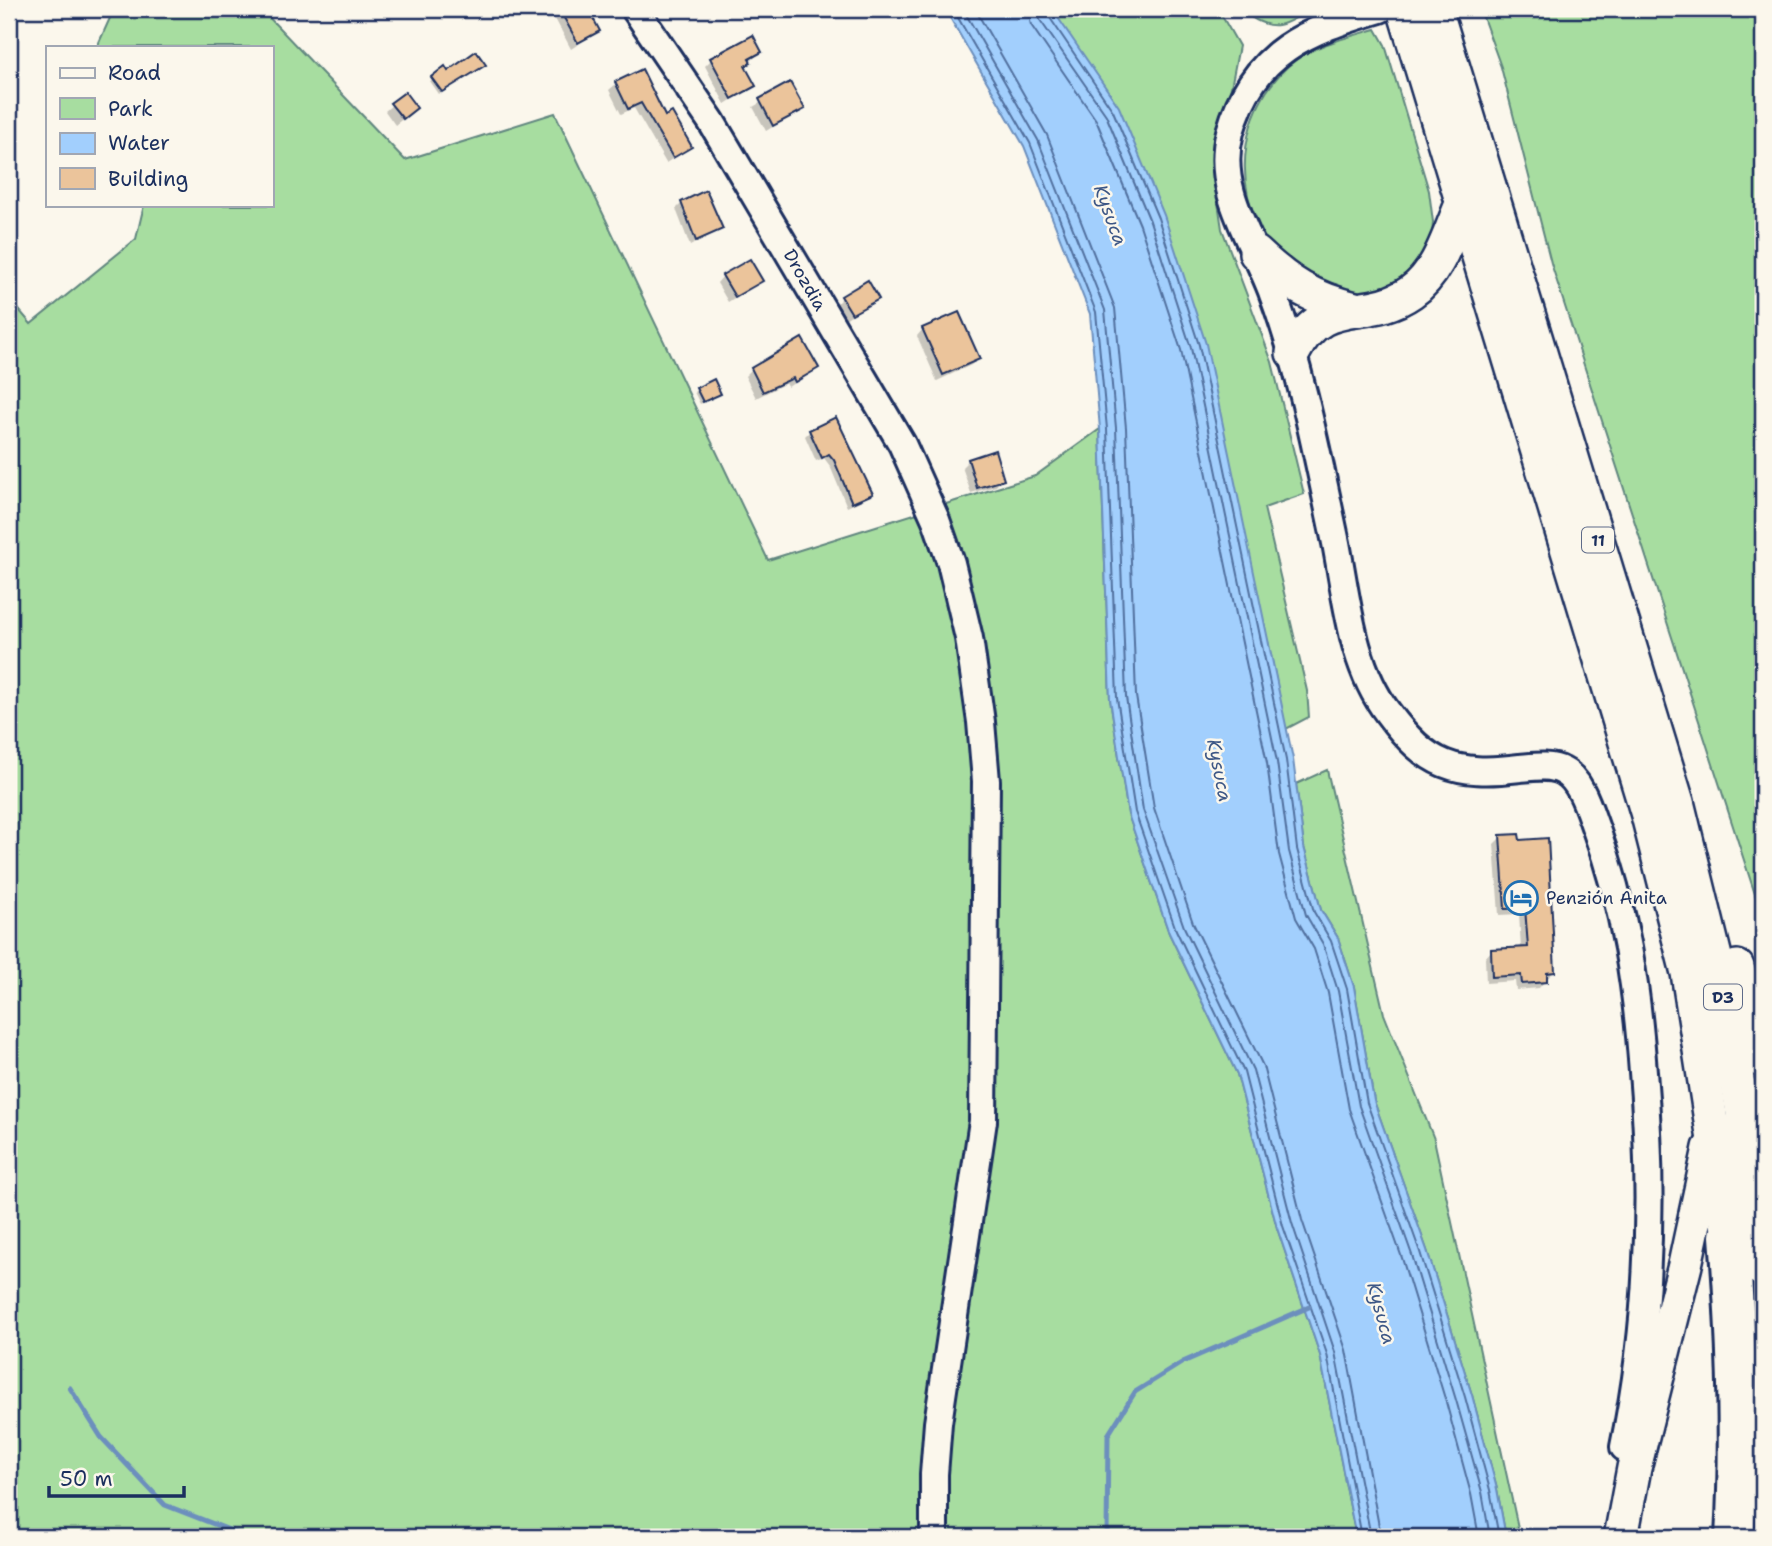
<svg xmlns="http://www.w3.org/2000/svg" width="1772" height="1546" viewBox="0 0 1772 1546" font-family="'Shantell Sans',sans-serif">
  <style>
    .green { fill: #a7dda0; stroke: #61867f; stroke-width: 2 }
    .water { fill: #a2cffd; stroke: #6c8fbd; stroke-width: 2 }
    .shadow { fill: #0003 }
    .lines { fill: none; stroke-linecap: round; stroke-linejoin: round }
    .shore { stroke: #516f9e; stroke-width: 2 }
    .stream { stroke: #6c8fbd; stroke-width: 5 }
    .building { fill: #ebc49b; stroke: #1b2f5e; stroke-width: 2 }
    .minor-casing { stroke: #1b2f5e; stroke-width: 32 }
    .major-casing { stroke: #1b2f5e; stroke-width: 38 }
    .highway-casing { stroke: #1b2f5e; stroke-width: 44 }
    .minor { stroke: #fbf7ec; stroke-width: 26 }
    .major { stroke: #fbf7ec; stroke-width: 33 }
    .highway { stroke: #fbf7ec; stroke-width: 38 }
    .labels { text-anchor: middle; stroke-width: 5; stroke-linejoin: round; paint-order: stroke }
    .shield { fill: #fbf7ec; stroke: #5e6b89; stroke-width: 2 }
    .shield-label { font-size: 16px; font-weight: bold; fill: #1b2f5e }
    .street-label { font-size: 18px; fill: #1b2f5e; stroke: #fbf7ec }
    .poi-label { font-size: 18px; fill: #1b2f5e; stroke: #fbf7ec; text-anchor: start }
    .water-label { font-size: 19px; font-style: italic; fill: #3d5786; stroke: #fbf7ec }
  </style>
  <rect width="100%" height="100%" fill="#fbf7ec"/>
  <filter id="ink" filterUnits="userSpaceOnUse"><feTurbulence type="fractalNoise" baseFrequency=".0143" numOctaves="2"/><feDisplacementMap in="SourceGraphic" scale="14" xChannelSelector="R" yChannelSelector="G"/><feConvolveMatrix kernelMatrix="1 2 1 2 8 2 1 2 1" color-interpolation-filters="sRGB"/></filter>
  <g filter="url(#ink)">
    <!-- green -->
    <g class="green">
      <polygon points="114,9 261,9 405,160 555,113 768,560 1035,476 1100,429 1110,699 1128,814 1169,933 1237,1074 1277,1228 1320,1355 1356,1537 9,1537 9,298 31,324 136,239 144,205 271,205 271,47 97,47"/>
      <polygon points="1052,9 1218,9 1239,46 1227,108 1212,162 1222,229 1272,362 1304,494 1264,508 1307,691 1309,717 1286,729 1268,641"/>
      <path d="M1243 9H1315C1290 17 1283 34 1256 20 1250 17 1247 15 1243 9Z"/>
      <polygon points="1480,9 1696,9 1698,12 1763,9 1763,919 1551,263 1501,67"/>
      <path d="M1376 29 1385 45 1429 191 1433 222 1431 249 1399 285 1353 299C1330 287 1302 277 1282 262 1272 254 1263 238 1258 226 1235 175 1242 116 1281 73 1306 46 1343 39 1376 29Z"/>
      <polygon points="1327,770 1384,1014 1434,1139 1520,1537 1506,1537 1497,1489 1472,1395 1427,1250 1374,1101 1354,987 1338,938 1321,910 1304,847 1296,784"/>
    </g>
    <!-- water -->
    <polygon class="water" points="945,9 1052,9 1119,107 1164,215 1206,344 1293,759 1304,847 1321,910 1338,938 1354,987 1374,1101 1427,1250 1472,1395 1497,1489 1506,1537 1356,1537 1320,1355 1277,1228 1237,1074 1169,933 1128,814 1110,699 1100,429 1090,314 1024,146"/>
    <!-- shadow -->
    <g class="shadow">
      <polygon points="553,9 586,9 598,31 571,49 551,11"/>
      <polygon points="760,52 744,68 753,86 725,104 705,66 711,60"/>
      <polygon points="481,67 438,94 429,81 448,73"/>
      <polygon points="616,84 664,118 690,147 666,163 634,108 621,114 609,90"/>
      <polygon points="790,85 803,108 766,131 753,107"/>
      <polygon points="405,94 409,114 395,125 385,111"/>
      <polygon points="682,203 721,229 690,246 676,209"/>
      <polygon points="723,276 761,281 728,302 717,283"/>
      <polygon points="843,297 877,298 845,319 836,304"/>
      <polygon points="923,329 978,359 971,365 937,381 917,336"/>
      <polygon points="817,368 788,387 786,383 756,398 745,376 752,369"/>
      <polygon points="697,389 716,396 700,404 694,392"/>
      <polygon points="810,431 871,493 866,498 847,507 830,466 824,458 816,461 805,436"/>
      <polygon points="969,460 1002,479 996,486 971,493 962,467"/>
      <polygon points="1501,837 1554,971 1539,988 1516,990 1515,981 1486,983 1485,958 1491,951 1521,949 1519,914 1499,915 1494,844"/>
    </g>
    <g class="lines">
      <!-- shore -->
      <g class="shore">
        <polyline points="953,9 1030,143 1096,312 1107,429 1117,698 1135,812 1176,930 1244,1072 1283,1226 1327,1354 1362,1537"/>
        <polyline points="963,9 1038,140 1105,310 1116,428 1126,697 1143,810 1184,927 1253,1070 1292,1223 1335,1352 1371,1537"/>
        <polyline points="975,9 1047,135 1115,308 1126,428 1136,696 1154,808 1193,923 1263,1066 1302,1220 1346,1350 1381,1537"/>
        <polyline points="1027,9 1031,25 1096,120 1140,225 1181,350 1267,763 1279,854 1296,918 1314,949 1328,993 1349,1109 1402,1258 1446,1402 1471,1494 1479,1537"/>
        <polyline points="1038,9 1040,20 1106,115 1150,221 1191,348 1277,762 1289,851 1306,915 1323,944 1338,991 1359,1106 1412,1255 1456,1400 1482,1492 1490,1537"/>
        <polyline points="1047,9 1048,15 1113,111 1158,218 1199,345 1286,760 1297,849 1314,912 1331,941 1347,989 1367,1103 1420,1252 1465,1397 1490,1490 1499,1537"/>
      </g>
      <!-- stream -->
      <g class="stream">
        <polyline points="70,1388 101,1437 165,1505 247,1537"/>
        <polyline points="1107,1537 1108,1435 1135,1392 1183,1362 1309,1307"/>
      </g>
    </g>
    <!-- building -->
    <g class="building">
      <polygon points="559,9 588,9 600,31 578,43"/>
      <polygon points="753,35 762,52 749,59 751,63 745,66 756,86 732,99 710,58"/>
      <polygon points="476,51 486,65 442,92 431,77 445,66 448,71"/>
      <polygon points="642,69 665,116 672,112 692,147 673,158 641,103 628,109 615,82"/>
      <polygon points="790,82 805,109 773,126 759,99"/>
      <polygon points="405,92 417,108 403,119 390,103"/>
      <polygon points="706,190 723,229 696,241 681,202"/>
      <polygon points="750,259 763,281 735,297 722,275"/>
      <polygon points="868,280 879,299 852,314 841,296"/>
      <polygon points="959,312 980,359 943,375 922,328"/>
      <polygon points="802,338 819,368 795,382 793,378 763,392 751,368"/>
      <polygon points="714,379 721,394 703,402 696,388"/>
      <polygon points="836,417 873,494 852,503 834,460 829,454 822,458 809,430"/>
      <polygon points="995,450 1004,480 977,488 968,459"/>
      <polygon points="1519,834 1520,840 1548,838 1555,972 1547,973 1547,982 1522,984 1521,975 1492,977 1491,949 1528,947 1525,908 1505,909 1500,835"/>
    </g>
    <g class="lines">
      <!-- minor casing -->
      <g class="minor-casing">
        <g id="minor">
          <polyline points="635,9 711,121 902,444 936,520 951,563 969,638 981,722 986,781 983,1121 938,1423 934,1474 934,1537"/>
          <path d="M1380 9C1307 31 1253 50 1230 132 1214 191 1254 241 1273 294 1303 375 1318 459 1336 543 1347 600 1352 666 1388 713 1427 766 1455 776 1520 768 1533 767 1550 764 1563 771 1581 780 1589 810 1596 829 1625 908 1637 988 1643 1072 1654 1199 1650 1321 1624 1447"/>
        </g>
      </g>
      <!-- major casing -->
      <g class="major-casing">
        <g id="major">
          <polyline points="1404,9 1648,815 1688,973 1729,1236"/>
          <polyline points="1435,9 1677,802 1716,961 1745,1124"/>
          <path d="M1256 253C1289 284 1311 298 1355 309"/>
          <path d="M1293 353C1324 292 1365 324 1411 292 1439 273 1449 234 1462 204"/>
          <polyline points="1737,967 1763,1061"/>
          <polyline points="1621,1537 1634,1468 1685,1265 1710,1148"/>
        </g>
      </g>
      <!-- highway casing -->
      <g class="highway-casing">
        <g id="highway">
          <polyline points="1745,1124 1763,1267"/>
          <path d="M1729 1236C1737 1337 1741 1436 1735 1537"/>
        </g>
      </g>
      <!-- minor -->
      <use href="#minor" class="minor"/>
      <!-- major -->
      <use href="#major" class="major"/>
      <!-- highway -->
      <use href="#highway" class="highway"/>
    </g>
  </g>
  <!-- icons -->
  <defs>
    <g id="hotel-ring" transform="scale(1.75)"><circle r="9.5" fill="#fbf7ec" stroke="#1f6fb2" stroke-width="1.5"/><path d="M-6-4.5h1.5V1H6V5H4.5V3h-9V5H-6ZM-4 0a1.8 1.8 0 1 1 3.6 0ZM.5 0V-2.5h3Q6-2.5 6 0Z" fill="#1f6fb2"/></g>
  </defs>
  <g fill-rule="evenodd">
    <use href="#hotel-ring" x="1521" y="898"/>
  </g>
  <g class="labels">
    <!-- shield labels -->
    <g class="shield">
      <rect x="1582" y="527.5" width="32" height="25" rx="5"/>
      <rect x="1704" y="984.5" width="38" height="25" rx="5"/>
    </g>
    <g class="shield-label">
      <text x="1598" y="546">11</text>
      <text x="1723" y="1003">D3</text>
    </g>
    <!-- street labels -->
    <g class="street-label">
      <text transform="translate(805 280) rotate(60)" y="6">Drozdia</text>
    </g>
    <!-- poi labels -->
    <g class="poi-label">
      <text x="1546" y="904">Penzión Anita</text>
    </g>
    <!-- water labels -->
    <g class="water-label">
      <text transform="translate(1111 215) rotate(70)" y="7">Kysuca</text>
      <text transform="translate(1220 770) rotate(79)" y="7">Kysuca</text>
      <text transform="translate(1382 1313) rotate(75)" y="7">Kysuca</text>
    </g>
  </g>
  <!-- margin -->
  <rect width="1772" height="1546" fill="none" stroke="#fbf7ec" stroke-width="35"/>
  <rect x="18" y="18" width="1737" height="1511" fill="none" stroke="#1b2f5e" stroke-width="2.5" filter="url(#ink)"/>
  <!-- legend -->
  <rect x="46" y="46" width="228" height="161" fill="#fbf7ec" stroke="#a1a7b3" stroke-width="2"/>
  <rect x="60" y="68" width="35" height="10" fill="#fbf7ec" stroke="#a1a7b3" stroke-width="2"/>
  <text x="108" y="80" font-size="21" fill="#1b2f5e">Road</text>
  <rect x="60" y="98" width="35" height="21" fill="#a7dda0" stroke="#a1a7b3" stroke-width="2"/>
  <text x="108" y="116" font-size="21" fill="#1b2f5e">Park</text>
  <rect x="60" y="133" width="35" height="21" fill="#a2cffd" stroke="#a1a7b3" stroke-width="2"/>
  <text x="108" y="150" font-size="21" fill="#1b2f5e">Water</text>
  <rect x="60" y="168" width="35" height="21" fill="#ebc49b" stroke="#a1a7b3" stroke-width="2"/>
  <text x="108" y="186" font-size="21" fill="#1b2f5e">Building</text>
  <!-- scale -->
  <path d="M49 1486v10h135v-10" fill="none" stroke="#1b2f5e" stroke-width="3.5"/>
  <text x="60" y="1486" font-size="21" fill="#1b2f5e" stroke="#fbf7ec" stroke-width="5" paint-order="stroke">50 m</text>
</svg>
